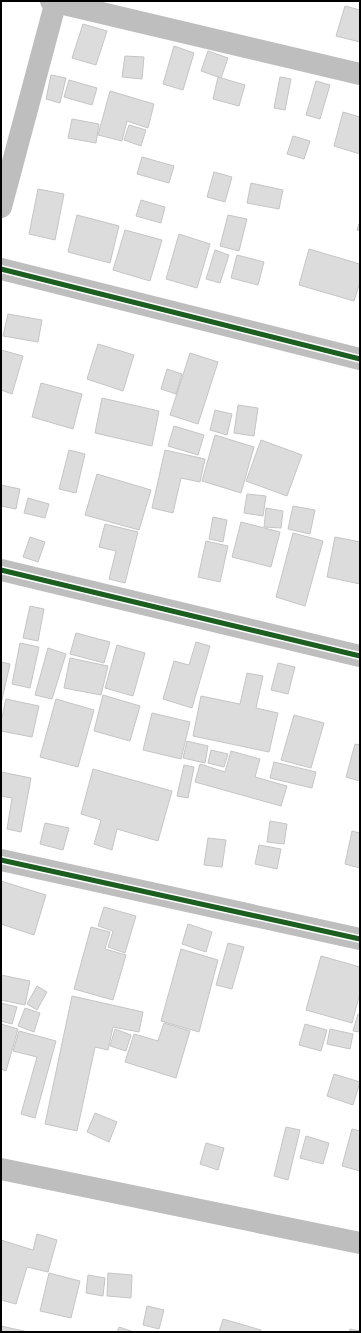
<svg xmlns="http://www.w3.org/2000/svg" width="361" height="1333" viewBox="0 0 361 1333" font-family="Signika,sans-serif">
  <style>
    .building { fill: #dcdcdc; stroke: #c5c5c5 }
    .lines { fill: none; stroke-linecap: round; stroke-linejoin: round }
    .minor { stroke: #bebebe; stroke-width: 22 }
    .cycleway-casing { stroke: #fff; stroke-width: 8 }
    .cycleway { stroke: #1b5e20; stroke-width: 5 }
  </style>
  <rect width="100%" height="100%" fill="#fff"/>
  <!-- building -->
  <g class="building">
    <polygon points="345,6 360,10 360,42 336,36"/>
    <polygon points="83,24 107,31 96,65 72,58"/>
    <polygon points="174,46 194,53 183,90 163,84"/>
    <polygon points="208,51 228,58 221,78 201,71"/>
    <polygon points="125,56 144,57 142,79 122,77"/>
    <polygon points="51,75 66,78 60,103 46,99"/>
    <polygon points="218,77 245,85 239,106 213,99"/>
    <polygon points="280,77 291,79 285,110 274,108"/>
    <polygon points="69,80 97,88 92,105 64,97"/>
    <polygon points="316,81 330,85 320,119 306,115"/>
    <polygon points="110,91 154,104 148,128 127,121 122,141 98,135"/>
    <polygon points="343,112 360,117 360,154 334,146"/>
    <polygon points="72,119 99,124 96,143 68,138"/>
    <polygon points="129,125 146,130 141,146 124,140"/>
    <polygon points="293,136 310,141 304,159 287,154"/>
    <polygon points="142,157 174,166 169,183 137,174"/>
    <polygon points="214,172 232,177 225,202 207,197"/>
    <polygon points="251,183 283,190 279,209 247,203"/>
    <polygon points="38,189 64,194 55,240 29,234"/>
    <polygon points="141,200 165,207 161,223 136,216"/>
    <polygon points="77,215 119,226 110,263 68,252"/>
    <polygon points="228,215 247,219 239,251 220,246"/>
    <polygon points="360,221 360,231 357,230"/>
    <polygon points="125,230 162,240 150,281 113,270"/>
    <polygon points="179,234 210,244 197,288 166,279"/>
    <polygon points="309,249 360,264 360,282 354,301 299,285"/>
    <polygon points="215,250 229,255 220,283 206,279"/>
    <polygon points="237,255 264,262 258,285 231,278"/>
    <polygon points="8,314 42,320 38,342 3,336"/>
    <polygon points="98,344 134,355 123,391 87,379"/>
    <polygon points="1,350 23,356 12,394 1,390"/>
    <polygon points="190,353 218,362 198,424 170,415"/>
    <polygon points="167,369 182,374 176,394 161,389"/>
    <polygon points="41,383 82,394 73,429 32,417"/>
    <polygon points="102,398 159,411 152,446 95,433"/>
    <polygon points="238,405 258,408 254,436 234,433"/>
    <polygon points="215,410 232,414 227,435 210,430"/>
    <polygon points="174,426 204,435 198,455 168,446"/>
    <polygon points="215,435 254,447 241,493 202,481"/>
    <polygon points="261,440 302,455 287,496 246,481"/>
    <polygon points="69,450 85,454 76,493 59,489"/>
    <polygon points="165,450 205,459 200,482 181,478 173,513 152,508"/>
    <polygon points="97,474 151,490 139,530 85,515"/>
    <polygon points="1,485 20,489 16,509 1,506"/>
    <polygon points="247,494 266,496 263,516 244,513"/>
    <polygon points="28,498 49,504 45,518 24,513"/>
    <polygon points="293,506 315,510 310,534 288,529"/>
    <polygon points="266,508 283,511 281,528 264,527"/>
    <polygon points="213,517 227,520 223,542 209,539"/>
    <polygon points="241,522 280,532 271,567 232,557"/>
    <polygon points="105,524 138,532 125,583 109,579 116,551 99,547"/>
    <polygon points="293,533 323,541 305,606 276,597"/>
    <polygon points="30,537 45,542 38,562 23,557"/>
    <polygon points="335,537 360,542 360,584 327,577"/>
    <polygon points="206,541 228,546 220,582 198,577"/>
    <polygon points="30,606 44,609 38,641 23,638"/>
    <polygon points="76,633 110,642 104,663 70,654"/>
    <polygon points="196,642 210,646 192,708 163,699 174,661 189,665"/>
    <polygon points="20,643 39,647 30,688 12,684"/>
    <polygon points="117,645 145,653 133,696 105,688"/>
    <polygon points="48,648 66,654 52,699 35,695"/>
    <polygon points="70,658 108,666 101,695 64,688"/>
    <polygon points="1,662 10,664 1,704"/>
    <polygon points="278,663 295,667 288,694 271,690"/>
    <polygon points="247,673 263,676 256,708 278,713 269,752 193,736 201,696 240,704"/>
    <polygon points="103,695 140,706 130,741 94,731"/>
    <polygon points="6,699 39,706 32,737 1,731 1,722"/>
    <polygon points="56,699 94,710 78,767 40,757"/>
    <polygon points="152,713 190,722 181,759 143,750"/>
    <polygon points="294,715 324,723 311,768 281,760"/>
    <polygon points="187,741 208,746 205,763 183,758"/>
    <polygon points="355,744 360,745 360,781 346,777"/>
    <polygon points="211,750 228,754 224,767 208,763"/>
    <polygon points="231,751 260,759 255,777 287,786 281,806 195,782 200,764 225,772"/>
    <polygon points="274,762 316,772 312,788 270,778"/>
    <polygon points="184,765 194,767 188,798 177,796"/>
    <polygon points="93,769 172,791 158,841 117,829 112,850 94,844 101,820 81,814"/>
    <polygon points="1,772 31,778 21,832 7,829 12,798 1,796"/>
    <polygon points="270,821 287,824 284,844 267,842"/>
    <polygon points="45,823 69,828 63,850 40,844"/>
    <polygon points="352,831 360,833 360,868 345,864"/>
    <polygon points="208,838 226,840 222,867 204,865"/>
    <polygon points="259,845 281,849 277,869 255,864"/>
    <polygon points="1,881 46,895 34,935 1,924"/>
    <polygon points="104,907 136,916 125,953 108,947 113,931 98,926"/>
    <polygon points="188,924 212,932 206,952 182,944"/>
    <polygon points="91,927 110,932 105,949 126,955 113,1000 74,989"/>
    <polygon points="228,943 244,947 232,989 216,985"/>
    <polygon points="181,949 218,960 199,1032 161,1021"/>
    <polygon points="321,956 360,967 360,993 352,1023 306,1010"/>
    <polygon points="1,975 30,981 25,1005 1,1000"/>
    <polygon points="37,986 47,992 37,1010 27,1004"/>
    <polygon points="72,996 143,1012 139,1032 113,1027 108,1050 95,1047 77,1131 45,1124"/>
    <polygon points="1,1003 17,1007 12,1024 1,1021"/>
    <polygon points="25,1008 40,1013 34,1032 18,1026"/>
    <polygon points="358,1014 360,1015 360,1032 353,1031"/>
    <polygon points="164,1023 190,1031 176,1078 125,1062 134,1034 158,1041"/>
    <polygon points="1,1024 18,1029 6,1071 1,1069"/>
    <polygon points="305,1024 327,1030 321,1051 299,1045"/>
    <polygon points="115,1029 131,1035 126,1051 110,1046"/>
    <polygon points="330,1029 353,1034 350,1049 327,1044"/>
    <polygon points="19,1031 56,1041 35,1118 21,1114 37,1057 13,1051"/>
    <polygon points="334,1074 360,1082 353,1105 327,1096"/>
    <polygon points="95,1113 117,1122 109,1142 87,1132"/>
    <polygon points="286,1127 300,1130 288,1180 274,1176"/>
    <polygon points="352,1129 360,1131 360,1171 342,1166"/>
    <polygon points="306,1136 329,1143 323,1164 300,1158"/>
    <polygon points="206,1143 224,1148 218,1170 200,1164"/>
    <polygon points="37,1234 57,1240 48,1272 27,1267 16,1304 1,1300 1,1240 33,1250"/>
    <polygon points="49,1273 80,1281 71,1318 40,1311"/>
    <polygon points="108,1273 132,1275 131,1298 107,1296"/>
    <polygon points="88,1275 105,1278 103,1296 86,1293"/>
    <polygon points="147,1306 164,1310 159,1329 143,1325"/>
    <polygon points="223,1319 261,1330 260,1332 219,1332"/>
    <polygon points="1,1326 28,1332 1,1332"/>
    <polygon points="119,1327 134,1332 117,1332"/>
    <polygon points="350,1329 360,1331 360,1332 349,1332"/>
  </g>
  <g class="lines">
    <!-- minor -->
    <g class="minor">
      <polyline points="51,1 360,74"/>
      <polyline points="1,207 56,1"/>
      <polyline points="1,269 360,359"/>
      <polyline points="1,570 360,656"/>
      <polyline points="1,860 360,939"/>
      <polyline points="1,1169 360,1243"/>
    </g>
    <!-- cycleway casing -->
    <g class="cycleway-casing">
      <g id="cycleway">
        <polyline points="1,269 360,359"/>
        <polyline points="1,570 360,656"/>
        <polyline points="1,860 360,939"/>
      </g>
    </g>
    <!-- cycleway -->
    <use href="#cycleway" class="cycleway"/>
  </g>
  <!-- border -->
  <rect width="361" height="1333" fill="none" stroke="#000000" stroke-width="4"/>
</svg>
